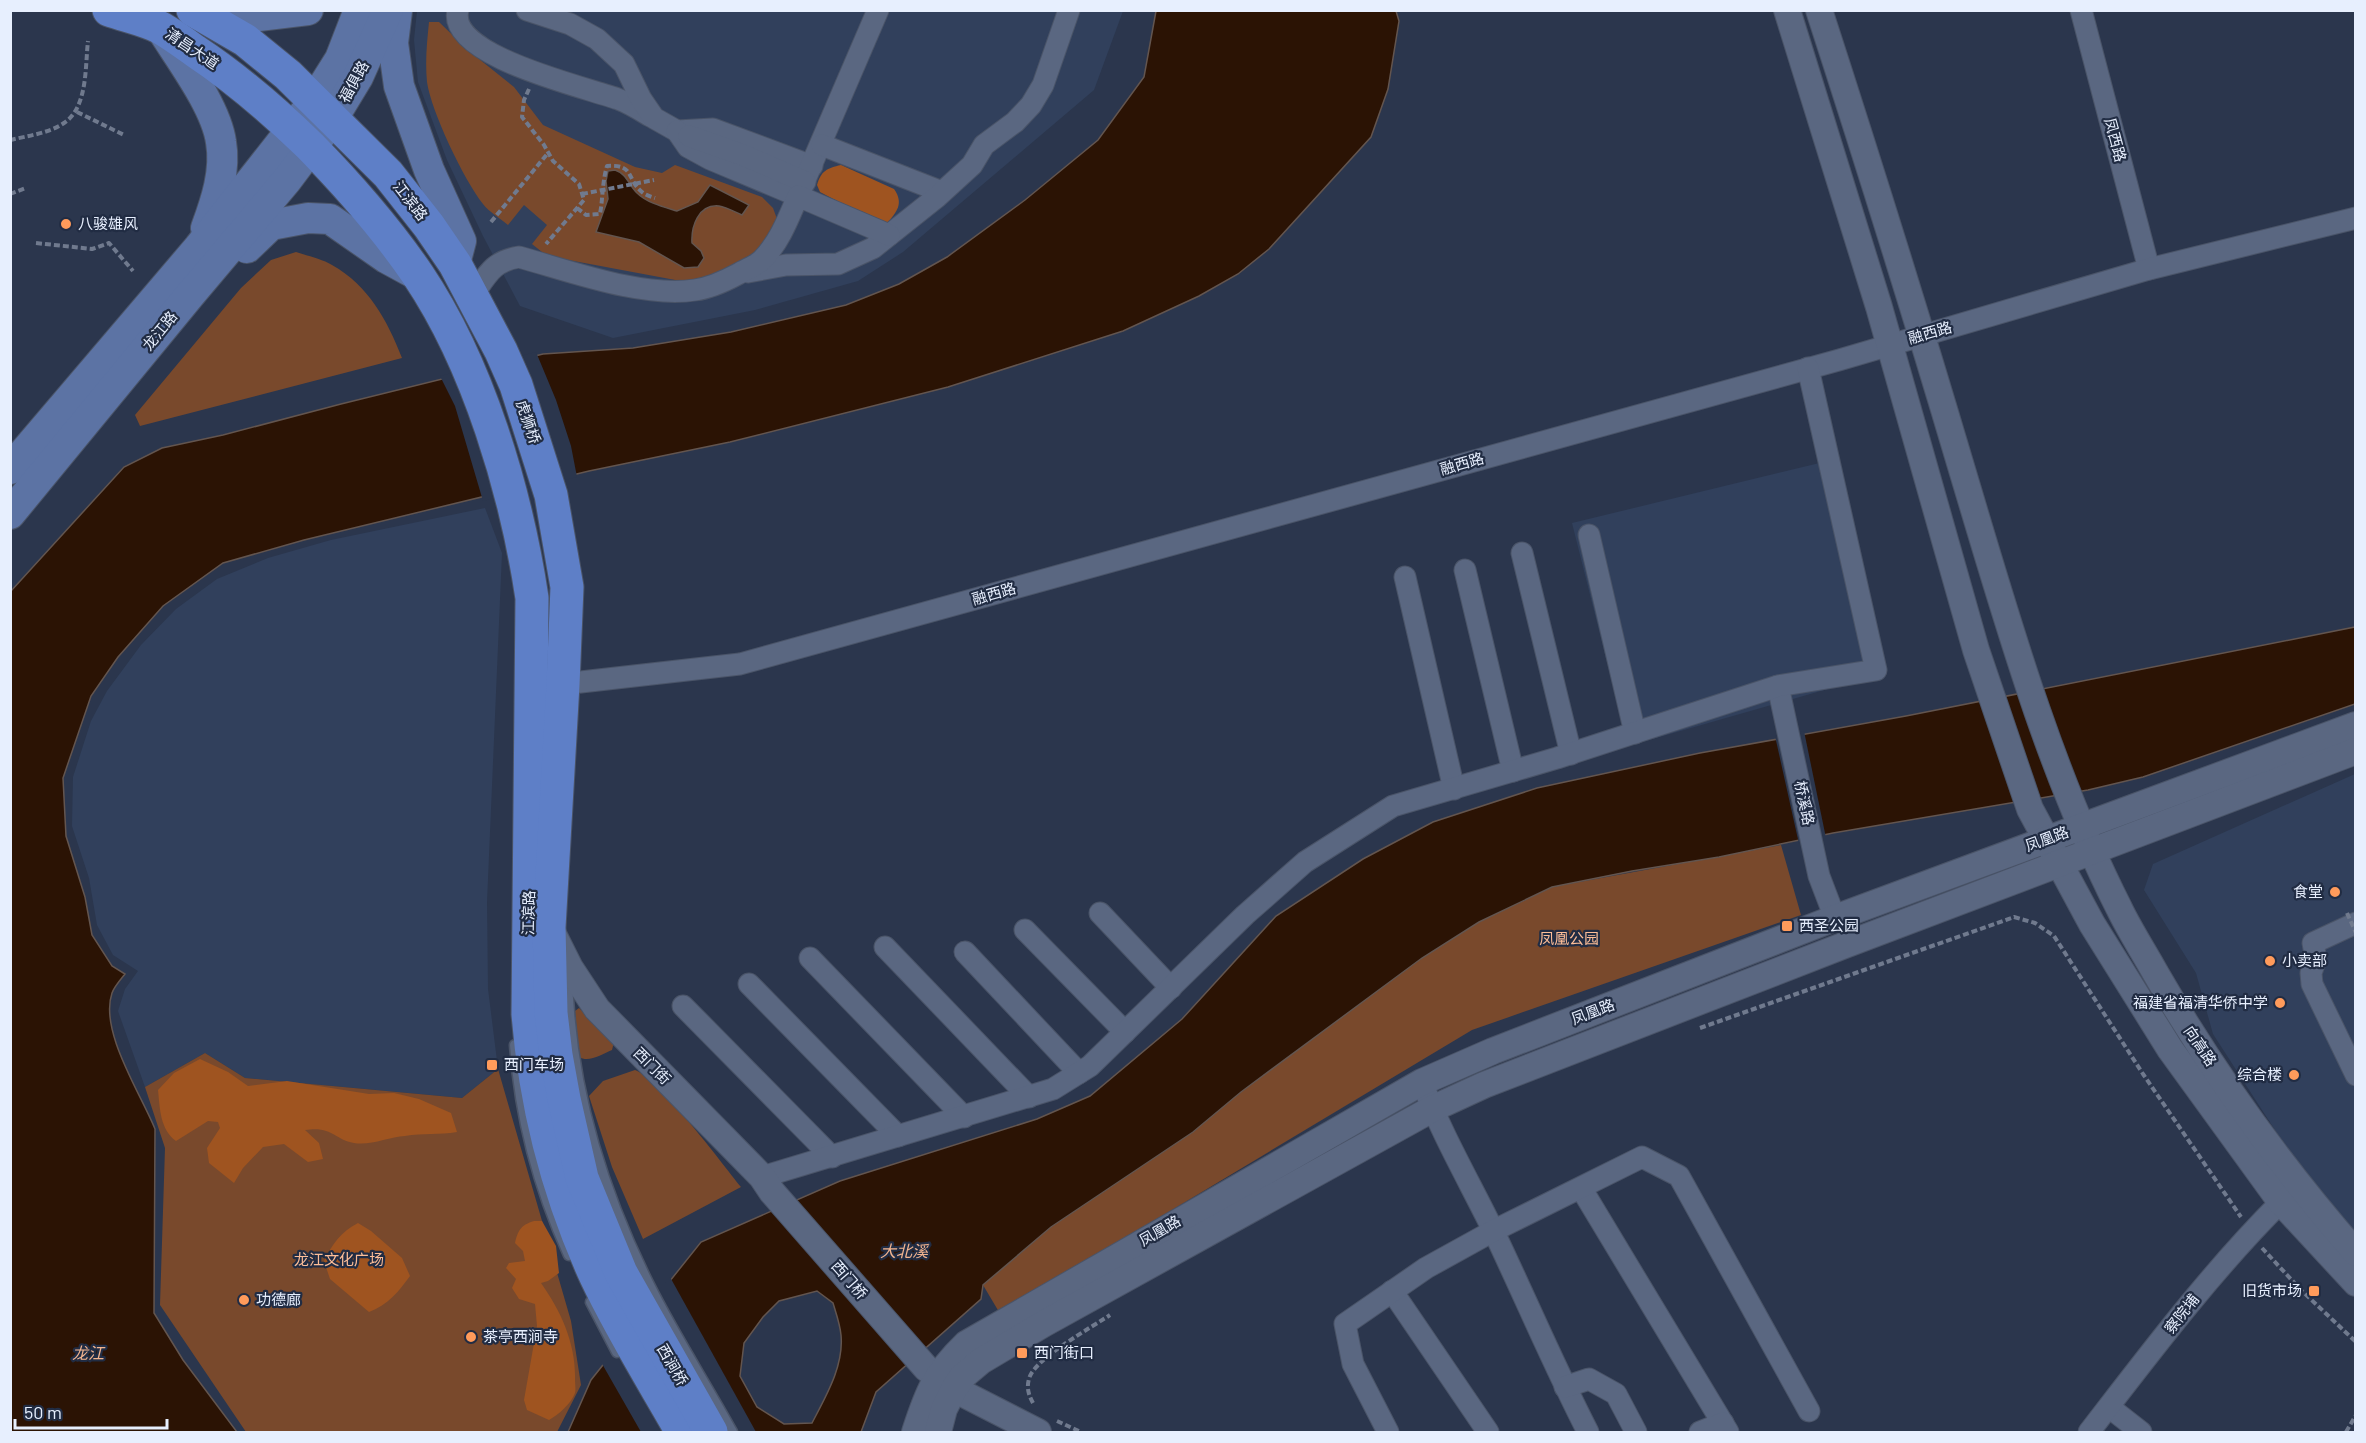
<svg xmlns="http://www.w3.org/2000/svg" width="2366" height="1443" viewBox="0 0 2366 1443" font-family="Barlow,'Noto Sans SC',sans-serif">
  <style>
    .built { fill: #31405c }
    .green { fill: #79492c }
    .forest { fill: #9f5420 }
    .water { fill: #2b1304; stroke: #63554f; stroke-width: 1.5; fill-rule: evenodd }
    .pier { fill: #2b364d }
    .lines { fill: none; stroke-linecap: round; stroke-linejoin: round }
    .service-casing { stroke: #4a5468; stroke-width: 13 }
    .minor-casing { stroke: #4a5468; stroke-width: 23 }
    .tertiary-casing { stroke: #4a5468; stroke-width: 28 }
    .secondary-casing { stroke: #4a5468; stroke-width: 32 }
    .primary-casing { stroke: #4a5468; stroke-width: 35 }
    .path { stroke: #707a8e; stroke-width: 4; stroke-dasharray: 6 3; stroke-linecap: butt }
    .service { stroke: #5a6781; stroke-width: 10 }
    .minor { stroke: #5a6781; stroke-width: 21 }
    .tertiary { stroke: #5a6781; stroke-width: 26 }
    .secondary { stroke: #5c73a4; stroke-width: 30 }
    .primary { stroke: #5e7fc7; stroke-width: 33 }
    .path-bridge { stroke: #707a8e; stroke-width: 4; stroke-dasharray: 6 3; stroke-linecap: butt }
    .poi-dot { fill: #ff9b5b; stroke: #212c43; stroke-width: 2 }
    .labels { text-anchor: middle; stroke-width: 4.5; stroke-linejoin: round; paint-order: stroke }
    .street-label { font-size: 15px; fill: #e7effe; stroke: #212c43 }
    .poi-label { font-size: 15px; fill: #e7effe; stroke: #212c43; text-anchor: start }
    .park-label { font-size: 15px; fill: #fdbe98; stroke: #212c43 }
    .water-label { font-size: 16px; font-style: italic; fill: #f3b590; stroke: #212c43 }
  </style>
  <rect width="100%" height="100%" fill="#2b364d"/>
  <!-- built -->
  <g class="built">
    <polygon points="417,11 1123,11 1094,90 903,252 858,281 755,310 613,338 520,306 483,236 447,160 418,82 414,40"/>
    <polygon points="1832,460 1880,674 1628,746 1572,523"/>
    <polygon points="485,508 502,553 487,902 488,989 498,1069 462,1098 245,1078 205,1053 145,1087 118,1011 125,989 138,971 113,955 97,925 89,878 72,826 73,777 91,721 107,691 141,645 176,609 217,579 268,558 331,540"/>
    <polygon points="2355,774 2355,1239 2311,1186 2213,1034 2196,973 2144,890 2153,864"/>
  </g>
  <!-- green -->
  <g class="green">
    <path d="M429 22H439L469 51 514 87 543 125 635 167 662 173 675 165 762 197 773 208 777 219 763 247 742 263 723 272 686 282 547 256 532 244 547 225 524 205 508 225C500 218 489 212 483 204 464 180 431 111 427 82 425 61 427 42 429 22Z"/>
    <path d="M296 252C308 256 322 259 332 265 369 286 387 320 402 358L140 426 135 415 241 288 271 260Z"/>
    <polygon points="1781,845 1801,915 1472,1030 1070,1271 1002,1317 983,1285 1051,1227 1193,1132 1241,1092 1422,958 1479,922 1552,887"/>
    <path d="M579 1008 614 1042 612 1050C602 1054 589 1063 579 1057L575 1011Z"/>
    <polygon points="205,1053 245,1078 462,1098 498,1069 571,1321 581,1385 557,1432 246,1432 160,1305 165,1148 145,1087"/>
    <path d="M635 1070C659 1079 721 1162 741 1187L643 1239 612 1167 589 1096 603 1081Z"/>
  </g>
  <!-- forest -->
  <g class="forest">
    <path d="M841 165 894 189C904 203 897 212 887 223L875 221 820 192 817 185C821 171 827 168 841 165Z"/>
    <path d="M200 1059 228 1072 248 1086 287 1081 369 1094 394 1093 419 1099 451 1113 457 1132C439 1135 423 1133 405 1136 389 1137 370 1146 354 1143 333 1139 333 1126 305 1130L319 1143 323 1159 308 1162 284 1144 263 1147 243 1168 234 1183 209 1163 207 1148 220 1128 218 1122 208 1121 176 1141C160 1129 160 1109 158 1090L174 1073Z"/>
    <path d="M534 1221H542L556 1246 559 1273 548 1281 541 1283C561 1311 576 1344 575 1379 575 1383 576 1390 575 1393 571 1404 558 1415 549 1420L527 1410 524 1400 537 1326 535 1304 519 1299 512 1288 516 1279 506 1268 509 1263 525 1261 523 1251 515 1243C518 1230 521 1225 534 1221Z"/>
    <path d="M358 1223 371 1231 402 1258 410 1276C399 1291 388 1305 369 1312L330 1279 324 1261C332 1244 341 1232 358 1223Z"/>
  </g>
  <!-- water -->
  <g class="water">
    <path d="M1156 11H1396L1399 21 1388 89 1371 137 1269 249 1238 274 1199 296 1123 331 948 387 730 442 589 471 304 540 223 563 163 606 118 657 91 696 63 778 66 836 85 897 92 935 112 966 125 974C121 979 114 987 112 993 99 1031 141 1094 155 1129L154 1313 183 1360 237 1432H11V591L124 467 162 448 223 435 341 404 543 354 633 348 731 332 846 305 899 284 947 257 1025 200 1098 140 1144 77Z"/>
    <path d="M615 170C627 174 628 184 637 193 647 203 664 207 677 211L698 202 710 185 749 205 742 215C735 212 726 207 719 206 698 204 691 227 692 243L701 251 704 258 698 267 684 268 639 242 596 232 608 199 606 181 608 171Z"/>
    <path d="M2355 627V704L2143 777 2088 790 1833 833 1719 857 1632 871 1552 887 1479 922 1422 958 1241 1092 1193 1132 1051 1227 983 1285 981 1299 876 1392 861 1432H568L591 1380 701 1242 840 1181 1037 1119 1090 1096 1182 1019 1276 916 1363 859 1433 822 1537 788 1700 753 1906 716ZM817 1291 833 1303C836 1313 840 1324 841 1335 844 1366 826 1396 812 1423L784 1424 757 1407 740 1376 744 1343 763 1317 779 1301Z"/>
  </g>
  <!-- pier -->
  <g class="pier">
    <polygon points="536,352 556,400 571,446 577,477 483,501 455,406 440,376"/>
    <polygon points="1804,731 1826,838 1799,844 1775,736"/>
    <polygon points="670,1277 756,1432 641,1432 601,1362"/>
  </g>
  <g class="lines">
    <!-- service casing -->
    <g class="service-casing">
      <g id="service">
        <path d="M567 973C569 1083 600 1187 649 1285 674 1335 705 1383 732 1432"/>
        <path d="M515 1045C520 1117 539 1189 569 1255"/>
        <polyline points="591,1302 617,1352"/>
      </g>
    </g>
    <!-- minor casing -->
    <g class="minor-casing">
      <g id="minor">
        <path d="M458 10C446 56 585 87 618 99 629 103 640 110 650 116"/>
        <polyline points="527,10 570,24 597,39 624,64 641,99 654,118 677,131 713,129 812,166"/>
        <polyline points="2081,10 2149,269"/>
        <polyline points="677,131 688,147 710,159 798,196 878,10"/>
        <polyline points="689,136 743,155 805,182"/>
        <polyline points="822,145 942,192"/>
        <polyline points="748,272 786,265 838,264 873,248 937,197 972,165 984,145 1015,122 1031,105 1043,85 1069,10"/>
        <path d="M473 295C487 275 493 261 519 257 570 271 643 298 695 290 710 288 725 281 738 274 746 269 756 266 762 260 780 241 788 219 798 196L889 235"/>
        <polyline points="1589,535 1635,733"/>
        <polyline points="1522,553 1571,754"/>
        <polyline points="1465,570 1513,771"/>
        <polyline points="1405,577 1454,789"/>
        <polyline points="563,684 740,664 1839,360 2149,269 2356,218"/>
        <polyline points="1778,686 1819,876 1835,918"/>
        <polyline points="1100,913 1171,988"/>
        <polyline points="2356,923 2313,943 2316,959 2311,973 2312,984 2356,1075"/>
        <polyline points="1025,930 1125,1032"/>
        <polyline points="885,947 1029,1097"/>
        <polyline points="965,952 1079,1073"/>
        <polyline points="810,958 964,1117"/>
        <polyline points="749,984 898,1136"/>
        <polyline points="683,1006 832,1157"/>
        <path d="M1422 1082C1441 1133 1469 1181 1493 1230 1525 1297 1554 1366 1588 1432"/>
        <polyline points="762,1177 1053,1089 1090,1066 1245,915 1305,862 1393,806 1557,758 1778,686 1876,670 1808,368"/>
        <polyline points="1581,1188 1728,1432"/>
        <polyline points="1392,1291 1488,1432"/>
        <polyline points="1565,1387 1589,1379 1616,1394 1636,1432"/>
        <polyline points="2109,1407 2141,1432"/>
        <polyline points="1388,1432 1353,1364 1345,1324 1426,1268 1493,1231 1642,1157 1679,1176 1809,1411"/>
        <polyline points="1700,1432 1723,1423"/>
        <path d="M2089 1432C2150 1353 2210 1273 2281 1202"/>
      </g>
    </g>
    <!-- tertiary casing -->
    <g class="tertiary-casing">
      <g id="tertiary">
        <polyline points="1787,10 1879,307 1976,650 2030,809 2092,924 2170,1049 2281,1202 2356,1283"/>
        <path d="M1819 10C1868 161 1915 311 1960 463 2005 613 2048 768 2119 908 2130 931 2144 952 2156 974 2213 1073 2280 1166 2356 1253"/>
        <polyline points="551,930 570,968 597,1009 762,1177 772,1192 926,1368 954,1389 1038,1432"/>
        <path d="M915 1432C928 1392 935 1374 966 1344L1422 1082 1493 1051 1835 918 2356 725"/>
        <polyline points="938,1432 944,1409 954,1389 962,1377 981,1361 1045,1323 1432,1109 1484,1085 1845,945 2356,751"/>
      </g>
    </g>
    <!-- secondary casing -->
    <g class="secondary-casing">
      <g id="secondary">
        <polyline points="224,10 252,17 308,10"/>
        <polyline points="397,11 393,43 399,86 429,170 461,241 455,264"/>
        <path d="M160 27C179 58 216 106 221 142 226 171 216 201 206 228"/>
        <polyline points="247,248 271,225 308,218 330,219 386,258 419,276"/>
        <polyline points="10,469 199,247 313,102 340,59 359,10"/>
        <polyline points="10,514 190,295 287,180 332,120 358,77 388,10"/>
      </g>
    </g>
    <!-- primary casing -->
    <g class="primary-casing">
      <g id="primary">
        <path d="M109 10C126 16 146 20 161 28 173 35 184 43 195 51 237 79 274 111 310 146 349 186 386 228 418 275 478 364 516 491 532 598L528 1014C535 1105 558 1194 596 1277 621 1330 653 1381 682 1432"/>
        <polyline points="193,10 245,40 288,75 388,174 429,226 455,264 501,351 516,385 551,495 567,587 563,684 549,927 551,1013 556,1055 564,1099 582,1178 621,1273 711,1432"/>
      </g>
    </g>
    <!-- path -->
    <g class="path">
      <polyline points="529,89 524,100 522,117 544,145 553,161 579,184 584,200 546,244"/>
      <polyline points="77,112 124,135"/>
      <path d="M10 140C27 136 50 133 64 123 88 107 85 67 88 41"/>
      <polyline points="10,194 26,188"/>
      <path d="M577 208 586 215 600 214C603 198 602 183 607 166 635 164 626 179 642 192 645 195 652 197 655 198"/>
      <polyline points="491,222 548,153"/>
      <polyline points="36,243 92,249 109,243 133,271"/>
      <polyline points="1700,1028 2014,917 2035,923 2054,936 2143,1074 2241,1217"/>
      <polyline points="2262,1248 2301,1290 2356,1342"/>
      <path d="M1033 1403C1028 1394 1026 1386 1030 1376 1038 1357 1092 1327 1110 1315"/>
      <polyline points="1057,1421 1081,1432"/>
      <polyline points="2346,1432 2356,1415"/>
    </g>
    <!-- service -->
    <use href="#service" class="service"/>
    <!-- minor -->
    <use href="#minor" class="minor"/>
    <!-- tertiary -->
    <use href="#tertiary" class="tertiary"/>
    <!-- secondary -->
    <use href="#secondary" class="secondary"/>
    <!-- primary -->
    <use href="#primary" class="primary"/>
    <!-- path-bridge -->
    <g class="path-bridge">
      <polyline points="582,194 654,180"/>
      <polyline points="2347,913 2356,933"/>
    </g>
  </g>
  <!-- markers -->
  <g class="poi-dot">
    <circle cx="66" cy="224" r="6"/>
    <circle cx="2335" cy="892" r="6"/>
    <rect x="1781" y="920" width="12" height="12" rx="3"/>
    <circle cx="2270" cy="961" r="6"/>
    <circle cx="2280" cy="1003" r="6"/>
    <rect x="486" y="1059" width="12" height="12" rx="3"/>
    <circle cx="2294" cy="1075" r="6"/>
    <rect x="2308" y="1285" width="12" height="12" rx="3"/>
    <circle cx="244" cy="1300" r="6"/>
    <circle cx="471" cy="1337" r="6"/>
    <rect x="1016" y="1347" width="12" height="12" rx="3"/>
  </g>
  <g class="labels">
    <!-- street labels -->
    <g class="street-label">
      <text transform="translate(192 49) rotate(34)" y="5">清昌大道</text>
      <text transform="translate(354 82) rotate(-61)" y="5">福俱路</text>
      <text transform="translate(2115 140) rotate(75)" y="5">凤西路</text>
      <text transform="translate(410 201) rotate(52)" y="5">江滨路</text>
      <text transform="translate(160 331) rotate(-51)" y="5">龙江路</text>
      <text transform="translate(1930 333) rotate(-16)" y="5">融西路</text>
      <text transform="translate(528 422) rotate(71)" y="5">虎狮桥</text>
      <text transform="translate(1462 464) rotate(-16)" y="5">融西路</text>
      <text transform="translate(994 594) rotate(-16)" y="5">融西路</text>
      <text transform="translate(1804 803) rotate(78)" y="5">桥溪路</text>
      <text transform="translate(2047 839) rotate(-20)" y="5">凤凰路</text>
      <text transform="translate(529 913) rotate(-89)" y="5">江滨路</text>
      <text transform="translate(1593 1012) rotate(-21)" y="5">凤凰路</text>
      <text transform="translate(2200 1046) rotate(56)" y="5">向高路</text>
      <text transform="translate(652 1066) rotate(45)" y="5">西门街</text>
      <text transform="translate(1160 1231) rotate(-30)" y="5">凤凰路</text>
      <text transform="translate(849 1280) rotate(49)" y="5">西门桥</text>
      <text transform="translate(2182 1314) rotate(-52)" y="5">察院埔</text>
      <text transform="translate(672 1365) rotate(60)" y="5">西涧桥</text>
    </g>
    <!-- poi labels -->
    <g class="poi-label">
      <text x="78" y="229">八骏雄风</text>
      <text x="2323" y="897" text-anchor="end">食堂</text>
      <text x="1799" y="931">西圣公园</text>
      <text x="2282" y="966">小卖部</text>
      <text x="2268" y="1008" text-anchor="end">福建省福清华侨中学</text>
      <text x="504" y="1070">西门车场</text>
      <text x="2282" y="1080" text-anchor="end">综合楼</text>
      <text x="2302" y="1296" text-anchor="end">旧货市场</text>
      <text x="256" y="1305">功德廊</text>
      <text x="483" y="1342">茶亭西涧寺</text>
      <text x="1034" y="1358">西门街口</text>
    </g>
    <!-- park labels -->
    <g class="park-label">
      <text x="1569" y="944">凤凰公园</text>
      <text x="339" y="1265">龙江文化广场</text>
    </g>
    <!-- water labels -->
    <g class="water-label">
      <text x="904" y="1257">大北溪</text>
      <text x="88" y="1359">龙江</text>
    </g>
  </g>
  <!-- border -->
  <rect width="2366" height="1443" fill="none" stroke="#e7effe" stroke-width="24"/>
  <!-- scale -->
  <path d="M15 1419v9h152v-9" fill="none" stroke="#e7effe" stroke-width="3"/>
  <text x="24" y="1419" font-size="18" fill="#e7effe" stroke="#212c43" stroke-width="4.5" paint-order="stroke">50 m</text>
</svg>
